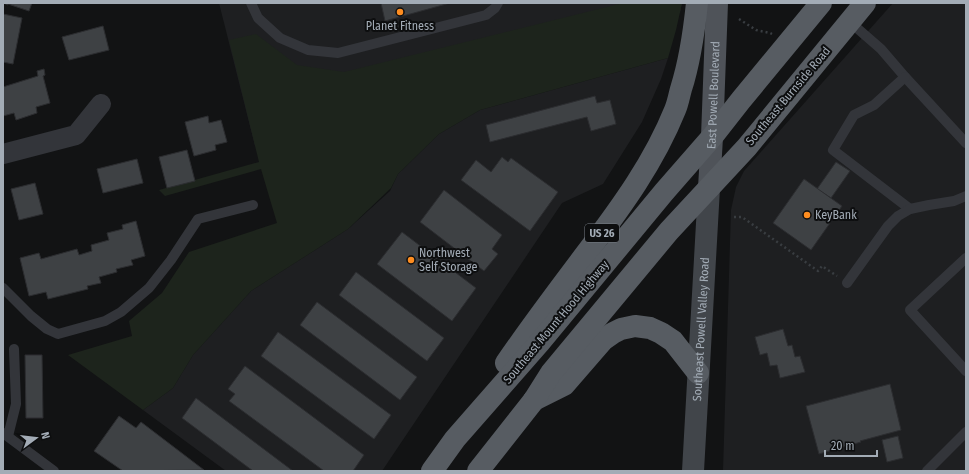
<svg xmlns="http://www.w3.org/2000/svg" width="969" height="474" viewBox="0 0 969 474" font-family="'Fira Sans Condensed',sans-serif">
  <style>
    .built { fill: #1e1f21 }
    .green { fill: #1d241c }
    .building { fill: #3e4144; stroke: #2c2d30 }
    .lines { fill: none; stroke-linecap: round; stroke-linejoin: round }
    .path { stroke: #393d41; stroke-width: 2.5; stroke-dasharray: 2 3; stroke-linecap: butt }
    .service { stroke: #33353a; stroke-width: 10 }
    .minor { stroke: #33353a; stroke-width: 20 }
    .secondary { stroke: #41454a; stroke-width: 22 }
    .primary { stroke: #4f5359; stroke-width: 22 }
    .trunk { stroke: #575c62; stroke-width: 22 }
    .poi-dot { fill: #fe8d20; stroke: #0d0e0f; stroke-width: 1.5 }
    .labels { text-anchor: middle; stroke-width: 4; stroke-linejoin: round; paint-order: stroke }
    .shield { fill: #0d0e0f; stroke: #767d84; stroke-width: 1 }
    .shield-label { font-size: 11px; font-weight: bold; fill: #a3acb6 }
    .poi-label { font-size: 12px; fill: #a3acb6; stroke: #0d0e0f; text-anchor: start }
    .street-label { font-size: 12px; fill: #a3acb6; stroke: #0d0e0f }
  </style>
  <rect width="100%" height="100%" fill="#121314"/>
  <!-- built -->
  <g class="built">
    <polygon points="219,3 682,3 680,13 255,146"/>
    <polygon points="893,3 966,3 966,471 723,471 731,210 736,187 744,171"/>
    <polygon points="668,58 661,79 642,122 603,184 562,203 382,471 226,471 143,410 173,388 193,355 251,291 348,229 390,191 398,174 439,134 480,110"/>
  </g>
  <!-- green -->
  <polygon class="green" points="623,3 682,3 676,30 668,58 480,110 439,134 398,174 391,188 348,229 251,291 193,355 173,388 143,410 68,355 132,336 129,321 162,293 189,252 277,223 261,169 165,196 159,190 259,162 229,40 256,34 297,65 344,72"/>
  <!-- building -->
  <g class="building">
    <polygon points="3,3 32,3 29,11 8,4 8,5"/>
    <polygon points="381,3 450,3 385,21"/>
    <polygon points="3,14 22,18 13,64 3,62"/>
    <polygon points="103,26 109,50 69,60 62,37"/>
    <polygon points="44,69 45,75 43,76 50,103 36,107 37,113 16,120 14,113 3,116 3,87 38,76 37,71"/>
    <polygon points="595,96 597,103 610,100 616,124 591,131 587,117 490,142 486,125"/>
    <polygon points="208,116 209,123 221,120 227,142 215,145 216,150 194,156 185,122"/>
    <polygon points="187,150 195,181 167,188 159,157"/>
    <polygon points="502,157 508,162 511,158 558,192 530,231 461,180 476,160 491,172"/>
    <polygon points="137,159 143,183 103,193 97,169"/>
    <polygon points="836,162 850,171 831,198 817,189"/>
    <polygon points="804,179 842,206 811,250 773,223"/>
    <polygon points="35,183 43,214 19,220 11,189"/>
    <polygon points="444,190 502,235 492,249 498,254 484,271 420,222"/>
    <polygon points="136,221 145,256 131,260 133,265 116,269 117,272 99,277 101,283 87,286 88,289 48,299 46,292 29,296 20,258 39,253 41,259 77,249 79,255 92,251 91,245 109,240 107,233 123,229 122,225"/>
    <polygon points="402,232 476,288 452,321 377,264"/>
    <polygon points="356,272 444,338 427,361 339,295"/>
    <polygon points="317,302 417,377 400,400 300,325"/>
    <polygon points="783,329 788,346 792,345 795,357 800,356 805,372 780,378 777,365 770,366 767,353 760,355 755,337"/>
    <polygon points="278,332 391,415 374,439 261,356"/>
    <polygon points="25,355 42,355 43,418 26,418"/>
    <polygon points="245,366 364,455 353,471 324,471 229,401 235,394 228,389"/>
    <polygon points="890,384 901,430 860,441 861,442 819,454 806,406"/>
    <polygon points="196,398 293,471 253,471 182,418"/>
    <polygon points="119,416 136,428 141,422 204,470 123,471 94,451"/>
    <polygon points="898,436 903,458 887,462 882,440"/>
  </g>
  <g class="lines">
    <!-- path -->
    <g class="path">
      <polyline points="739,19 756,30 770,33 772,34"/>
      <polyline points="734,217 742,217 818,271 822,266 837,276"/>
    </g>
    <!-- service -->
    <g class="service">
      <polyline points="251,3 258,18 280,38 308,50 338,53 486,15 495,8 498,3"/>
      <polyline points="850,22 881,49 905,77 966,143"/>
      <polyline points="905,77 874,105 854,115 833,150 910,209"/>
      <polyline points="966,258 910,310 966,371"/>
      <polyline points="847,283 888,226 898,216 910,209 929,205 954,201 966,196"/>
      <polyline points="3,288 31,316 47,329 58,334 105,321 121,312 149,288 171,260 198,219 253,205"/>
      <polyline points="3,433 54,471"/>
      <polyline points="8,436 16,404 14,349"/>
      <polyline points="927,471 966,432"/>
    </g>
    <!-- minor -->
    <polyline class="minor" points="3,154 76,135 101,104"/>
    <!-- secondary -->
    <path class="secondary" id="s1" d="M693 471 709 188"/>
    <!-- primary -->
    <path class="primary" id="s2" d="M709 188 712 137 717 3"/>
    <!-- trunk -->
    <g class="trunk">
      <path d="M506 363C532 325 560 288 588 251 622 206 654 162 675 110 678 103 679 96 681 89 690 61 694 32 697 3"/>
      <polyline points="534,400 564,385 603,340 613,333 621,329 635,326 650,328 661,333 673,341 698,373"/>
      <polyline points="432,471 455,439 540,342 664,192 712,137 741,100 821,3"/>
      <polyline points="478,471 534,400 551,373 669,231 747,147 865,3"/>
    </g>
  </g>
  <!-- markers -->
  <g class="poi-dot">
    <circle cx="400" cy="12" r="4"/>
    <circle cx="807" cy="215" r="4"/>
    <circle cx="411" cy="260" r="4"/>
  </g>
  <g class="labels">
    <!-- shield labels -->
    <rect class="shield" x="585" y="224" width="34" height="18" rx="3"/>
    <g class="shield-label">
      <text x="602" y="237">US 26</text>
    </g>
    <!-- poi labels -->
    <g class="poi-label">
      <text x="400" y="30" text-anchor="middle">Planet Fitness</text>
      <text x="815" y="219">KeyBank</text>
      <text x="419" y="257">Northwest<tspan x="419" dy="14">Self Storage</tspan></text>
    </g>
    <!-- street labels -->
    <g class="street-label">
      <text dy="4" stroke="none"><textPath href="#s2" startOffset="93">East Powell Boulevard</textPath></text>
      <text transform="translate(788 96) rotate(-50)" y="4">Southeast Burnside Road</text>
      <text transform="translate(556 322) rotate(-50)" y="4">Southeast Mount Hood Highway</text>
      <text dy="4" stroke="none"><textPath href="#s1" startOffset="142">Southeast Powell Valley Road</textPath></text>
    </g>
  </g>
  <!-- border -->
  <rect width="969" height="474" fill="none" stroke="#a3acb6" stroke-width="8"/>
  <!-- north arrow -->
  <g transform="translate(36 438) rotate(75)" stroke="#0d0e0f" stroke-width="3" paint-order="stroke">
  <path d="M0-3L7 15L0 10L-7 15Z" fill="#a3acb6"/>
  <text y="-6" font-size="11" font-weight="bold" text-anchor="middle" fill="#a3acb6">N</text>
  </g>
  <!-- scale -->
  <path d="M825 450v6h52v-6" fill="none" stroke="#a3acb6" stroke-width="2"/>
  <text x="831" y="450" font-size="12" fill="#a3acb6" stroke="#0d0e0f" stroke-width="3" paint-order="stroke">20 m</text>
</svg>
